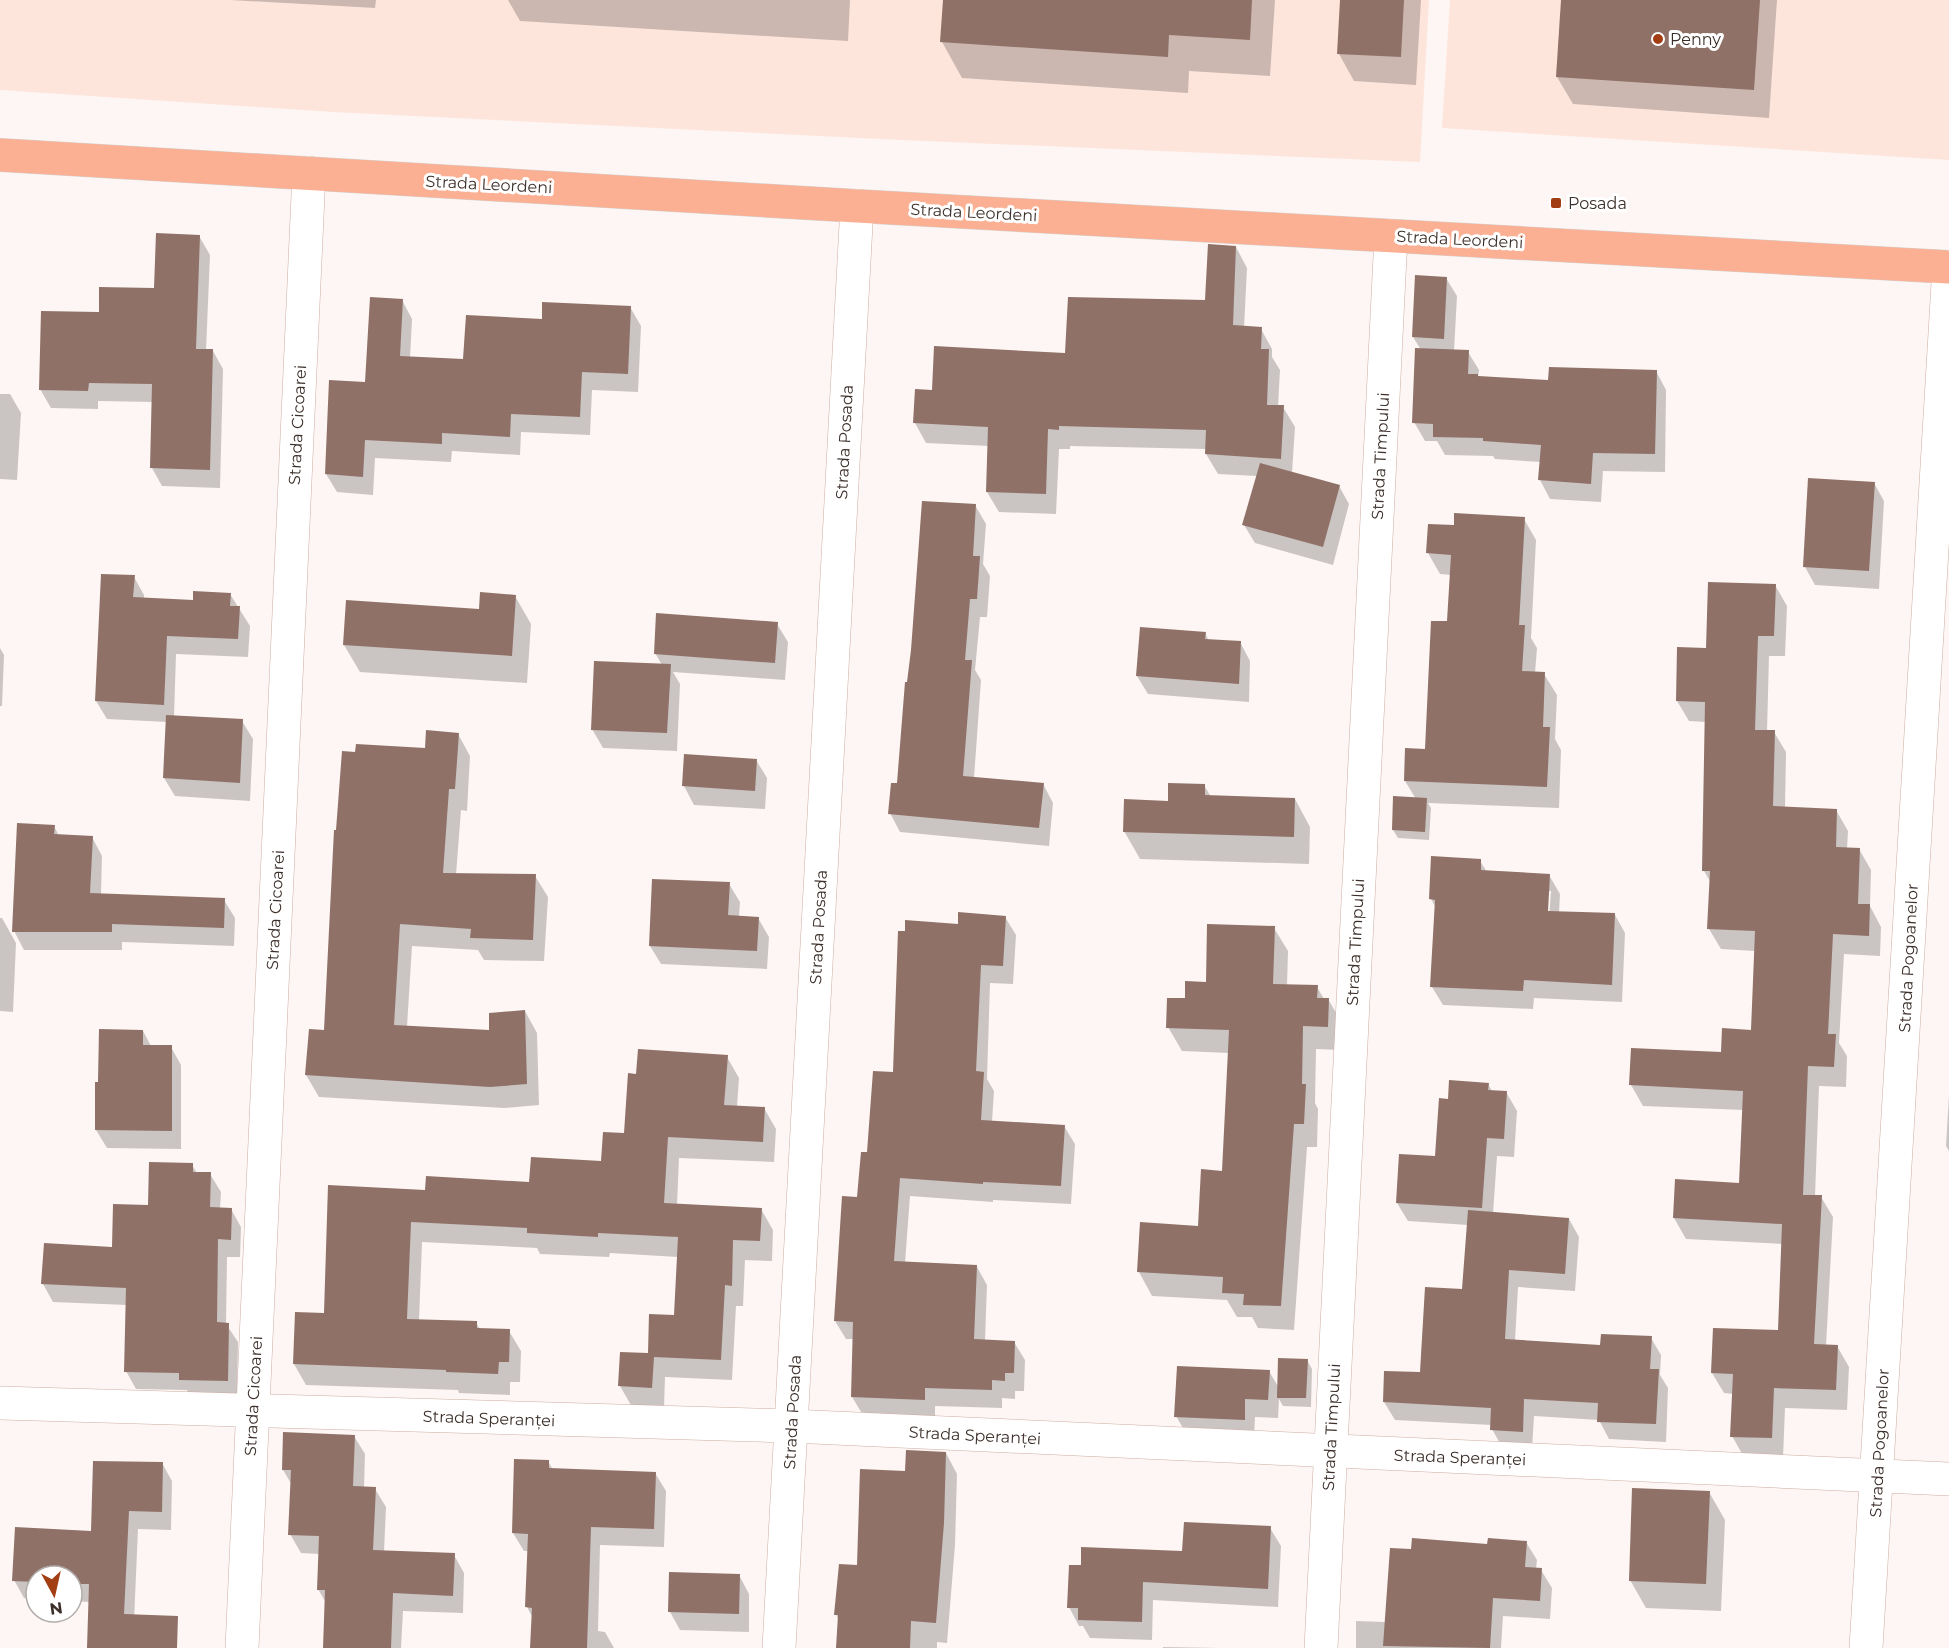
<svg xmlns="http://www.w3.org/2000/svg" width="1949" height="1648" viewBox="0 0 1949 1648" font-family="Montserrat,sans-serif">
  <style>
    .built { fill: #fee5dc }
    .shadow { fill: #0003; fill-rule: evenodd }
    .building { fill: #8f7167 }
    .lines { fill: none; stroke-linecap: round; stroke-linejoin: round }
    .minor-casing { stroke: #ceada2; stroke-width: 34 }
    .major-casing { stroke: #d4d1d0; stroke-width: 34 }
    .minor { stroke: #fff; stroke-width: 33 }
    .major { stroke: #fbb094; stroke-width: 33 }
    .poi-dot { fill: #a33d13; stroke: #fff; stroke-width: 2 }
    .labels { text-anchor: middle; stroke-width: 6; stroke-linejoin: round; paint-order: stroke }
    .poi-label { font-size: 16px; fill: #3c2f2a; stroke: #fff; text-anchor: start }
    .street-label { font-size: 16px; fill: #3c2f2a; stroke: #fff }
  </style>
  <rect width="100%" height="100%" fill="#fdf6f4"/>
  <!-- built -->
  <g class="built">
    <polygon points="0,0 1429,0 1420,162 901,140 333,112 0,90"/>
    <polygon points="1450,0 1949,0 1949,160 1442,128"/>
  </g>
  <!-- shadow -->
  <g class="shadow">
    <polygon points="230,0 376,0 375,8"/>
    <polygon points="508,0 850,0 848,41 520,21"/>
    <polygon points="944,0 1275,0 1270,76 1189,71 1188,93 962,78 942,42"/>
    <polygon points="1342,0 1421,0 1416,85 1354,81 1339,54"/>
    <polygon points="1563,0 1777,0 1769,118 1573,104 1557,77"/>
    <polygon points="199,236 210,255 206,351 213,351 223,369 220,488 162,486 152,468 153,402 98,401 98,409 51,408 40,389 100,314 156,290"/>
    <polygon points="1236,247 1247,268 1244,328 1261,329 1272,349 1272,357 1280,370 1278,407 1283,407 1295,427 1292,473 1339,486 1349,504 1333,565 1255,543 1244,525 1257,476 1218,474 1206,454 1206,449 1070,446 1070,449 1059,449 1056,514 999,512 987,492 989,446 926,443 915,423 933,391 1067,354 1206,302"/>
    <polygon points="1446,278 1457,296 1454,351 1468,352 1479,370 1478,377 1549,382 1656,371 1666,390 1665,472 1603,471 1601,502 1550,499 1540,480 1541,462 1495,459 1493,456 1445,455 1437,441 1425,441 1414,422 1421,350 1413,337"/>
    <polygon points="402,300 412,319 410,358 465,361 543,321 630,307 641,326 638,392 592,390 590,435 521,432 520,455 452,451 451,462 375,458 373,495 337,492 326,474"/>
    <polygon points="0,394 10,394 21,413 17,480 0,479"/>
    <polygon points="1874,483 1884,501 1879,589 1815,585 1805,567"/>
    <polygon points="975,505 986,524 983,564 990,576 987,617 980,617 975,670 981,680 974,778 1043,784 1053,803 1049,846 900,832 890,813 899,785 908,683"/>
    <polygon points="1524,519 1536,540 1531,638 1537,648 1535,673 1544,674 1557,695 1555,739 1561,750 1559,808 1428,803 1431,808 1429,840 1398,838 1393,830 1416,799 1405,781 1427,751 1448,623 1451,575 1440,574 1428,553 1455,527"/>
    <polygon points="134,577 144,595 144,599 194,601 230,594 250,626 248,657 176,654 174,717 242,721 253,739 250,801 175,796 164,778 167,722 107,719 96,701"/>
    <polygon points="1775,585 1787,606 1785,656 1769,656 1767,732 1774,732 1786,752 1785,808 1836,810 1848,831 1847,849 1859,849 1871,870 1870,906 1881,927 1880,956 1844,954 1839,1043 1847,1056 1846,1087 1819,1086 1815,1197 1821,1197 1833,1217 1826,1346 1837,1346 1849,1367 1847,1410 1785,1408 1783,1458 1744,1457 1732,1436 1734,1394 1724,1393 1712,1373 1780,1332 1783,1244 1686,1239 1674,1218 1676,1180 1741,1185 1744,1110 1643,1106 1631,1085 1722,1053 1752,1031 1755,951 1721,949 1709,929 1711,883 1704,871 1706,722 1689,721 1677,701 1708,649"/>
    <polygon points="515,596 531,624 527,683 360,672 344,645 481,610"/>
    <polygon points="777,624 788,642 785,680 673,672 680,684 677,751 603,748 592,729 662,665 655,653"/>
    <polygon points="1205,633 1209,641 1240,642 1250,661 1249,702 1148,694 1137,676"/>
    <polygon points="0,648 4,655 2,706 0,706"/>
    <polygon points="458,734 470,756 467,811 461,810 456,875 535,876 548,897 544,961 484,960 478,950 412,946 407,1027 491,1032 525,1011 537,1033 539,1105 504,1108 319,1097 306,1075 310,1031 325,1031 426,750"/>
    <polygon points="685,756 756,760 767,778 765,809 694,805 684,786"/>
    <polygon points="1204,785 1211,797 1295,799 1310,827 1309,864 1140,859 1124,831 1170,802"/>
    <polygon points="54,826 59,836 92,837 102,856 101,895 224,900 235,918 234,946 122,942 122,950 24,950 14,931"/>
    <path d="M1480 861 1487 872 1549 875 1560 894 1559 913 1615 915 1625 933 1622 1002 1534 998 1533 1009 1443 1005 1432 987 1436 908 1431 899ZM1548 891H1551L1549 918H1546Z"/>
    <polygon points="729,884 740,902 739,917 758,918 769,937 767,969 661,964 650,946"/>
    <polygon points="1005,917 1016,935 1013,984 990,983 987,1079 994,1091 992,1122 1064,1126 1075,1144 1071,1204 993,1200 993,1202 910,1196 905,1263 977,1267 987,1285 985,1341 1014,1342 1025,1360 1024,1391 1015,1391 1015,1399 1002,1398 1002,1408 935,1406 935,1418 863,1415 852,1397 854,1339 846,1339 835,1321 868,1154 894,1074 959,926"/>
    <polygon points="0,918 2,918 16,943 13,1012 0,1011"/>
    <polygon points="1274,928 1288,951 1287,986 1317,987 1324,999 1328,999 1342,1023 1341,1050 1316,1049 1315,1103 1318,1109 1317,1147 1307,1147 1294,1330 1258,1328 1252,1317 1237,1317 1227,1300 1152,1296 1139,1272 1142,1224 1200,1227 1224,1173 1229,1053 1182,1051 1168,1027 1186,1000"/>
    <polygon points="143,1031 151,1046 171,1047 181,1065 181,1149 107,1148 96,1130 100,1083"/>
    <polygon points="727,1057 739,1078 737,1107 764,1108 776,1129 774,1162 679,1158 677,1205 761,1209 773,1230 772,1261 745,1260 743,1306 736,1306 732,1380 665,1377 664,1408 632,1407 620,1386 649,1354 676,1317 678,1257 610,1253 609,1257 540,1254 537,1248 422,1242 419,1321 476,1323 480,1329 509,1331 521,1351 520,1382 510,1382 510,1395 459,1393 458,1390 306,1385 294,1364 326,1314 426,1192 531,1183 603,1163 625,1134 638,1076"/>
    <polygon points="1488,1084 1492,1091 1506,1092 1517,1111 1514,1157 1497,1156 1493,1214 1569,1219 1579,1237 1575,1291 1518,1287 1515,1341 1602,1346 1651,1338 1661,1355 1660,1375 1668,1388 1666,1442 1609,1439 1599,1420 1534,1416 1532,1449 1502,1447 1492,1429 1492,1425 1395,1420 1384,1402 1422,1374 1464,1290 1468,1225 1408,1221 1397,1203 1437,1157 1449,1100"/>
    <polygon points="1949,1095 1949,1151 1946,1146"/>
    <polygon points="192,1165 197,1173 210,1174 221,1192 220,1209 231,1209 241,1227 240,1257 227,1257 226,1324 238,1342 237,1398 191,1398 187,1390 136,1389 126,1371 127,1305 53,1302 43,1284 113,1248 150,1206"/>
    <polygon points="1307,1360 1312,1369 1311,1407 1283,1406 1279,1399 1278,1418 1255,1417 1254,1438 1187,1435 1176,1416 1269,1371 1279,1388"/>
    <polygon points="354,1436 365,1454 364,1488 375,1489 386,1507 384,1552 454,1555 464,1573 463,1613 403,1611 401,1648 325,1648 326,1603 318,1589 320,1554 301,1553 290,1534 292,1485 283,1470"/>
    <polygon points="946,1453 957,1474 955,1545 947,1643 937,1642 937,1648 837,1648 839,1621 836,1614 907,1472"/>
    <polygon points="548,1461 553,1470 655,1473 666,1491 664,1547 600,1545 598,1631 605,1632 614,1648 532,1648 533,1618 527,1607 529,1551 524,1551 513,1533"/>
    <polygon points="162,1463 172,1481 171,1530 138,1529 133,1644 90,1602 72,1601 72,1576 36,1576 36,1599 24,1598 14,1580 93,1532"/>
    <polygon points="1709,1492 1725,1520 1721,1611 1646,1608 1630,1580"/>
    <polygon points="1270,1528 1281,1546 1278,1607 1153,1600 1152,1640 1090,1638 1083,1626 1079,1626 1069,1607 1184,1552"/>
    <polygon points="1526,1542 1537,1560 1536,1569 1541,1570 1552,1588 1550,1619 1503,1616 1501,1648 1356,1648 1356,1621 1385,1622 1413,1551"/>
    <polygon points="739,1575 749,1594 749,1632 680,1630 670,1612"/>
    <polygon points="1163,1647 1220,1648 1163,1648"/>
  </g>
  <!-- building -->
  <g class="building">
    <polygon points="943,0 1252,0 1250,40 1169,35 1168,57 940,42"/>
    <polygon points="1340,0 1404,0 1401,57 1337,54"/>
    <polygon points="1561,0 1760,0 1754,90 1556,77"/>
    <polygon points="156,233 200,235 196,349 213,349 210,470 150,468 152,384 89,383 88,391 39,390 41,311 99,312 99,287 154,288"/>
    <polygon points="1208,244 1236,246 1233,325 1262,327 1261,349 1269,349 1267,405 1284,405 1281,459 1205,454 1206,430 1059,426 1059,430 1048,429 1046,494 986,492 988,427 913,423 915,389 932,390 934,346 1065,353 1068,297 1205,300"/>
    <polygon points="1415,275 1447,277 1444,339 1412,337"/>
    <polygon points="370,297 403,299 400,356 463,359 466,315 542,319 542,302 631,306 628,374 582,372 580,417 511,414 510,437 442,433 442,444 365,440 363,477 325,474 329,380 365,382"/>
    <polygon points="1415,348 1469,350 1468,374 1478,374 1478,376 1548,380 1549,367 1657,370 1655,454 1593,453 1591,484 1538,480 1541,445 1483,441 1483,438 1433,437 1433,424 1412,423"/>
    <polygon points="1260,463 1340,485 1323,547 1242,525"/>
    <polygon points="1808,478 1875,482 1869,571 1803,567"/>
    <polygon points="922,501 976,504 973,556 980,556 977,599 970,599 965,660 972,660 963,776 1044,783 1039,828 888,814 891,783 897,783 905,682 907,682 911,650"/>
    <polygon points="1454,513 1525,517 1519,625 1525,625 1522,671 1545,672 1543,727 1550,727 1547,787 1404,781 1405,748 1425,749 1431,621 1447,621 1451,555 1426,553 1428,524 1454,525"/>
    <polygon points="101,574 135,575 133,597 193,600 193,591 231,593 230,606 240,606 238,639 167,636 164,705 95,701"/>
    <polygon points="1708,582 1776,584 1774,636 1758,636 1755,730 1775,730 1773,806 1837,809 1836,847 1860,848 1858,904 1870,904 1869,936 1833,934 1828,1034 1836,1034 1834,1067 1808,1066 1803,1195 1822,1195 1814,1344 1838,1345 1836,1390 1774,1388 1772,1438 1730,1437 1733,1374 1711,1373 1713,1328 1778,1330 1782,1224 1673,1218 1675,1179 1739,1183 1743,1091 1629,1085 1631,1048 1721,1052 1722,1028 1751,1030 1755,931 1707,929 1710,871 1702,871 1705,702 1676,701 1677,647 1706,648"/>
    <polygon points="480,592 516,595 512,656 343,645 346,600 479,609"/>
    <polygon points="656,613 778,622 775,663 654,654"/>
    <polygon points="1140,627 1206,632 1205,639 1241,641 1239,684 1136,676"/>
    <polygon points="594,661 671,664 667,733 591,730"/>
    <polygon points="166,715 243,719 240,783 163,778"/>
    <polygon points="426,730 459,733 455,789 449,789 443,873 536,874 533,940 470,938 471,929 400,924 394,1025 489,1030 489,1013 525,1010 527,1084 490,1087 305,1075 309,1029 324,1030 334,830 336,830 342,751 355,752 356,744 425,748"/>
    <polygon points="684,754 757,759 755,791 682,786"/>
    <polygon points="1168,783 1205,784 1205,795 1295,798 1294,837 1123,832 1124,799 1168,801"/>
    <polygon points="1393,796 1427,798 1425,832 1392,830"/>
    <polygon points="17,823 55,825 54,834 93,836 90,893 225,898 224,928 112,924 112,932 12,932"/>
    <polygon points="1431,856 1481,859 1481,870 1550,874 1548,911 1615,913 1612,985 1524,980 1523,991 1430,987 1435,900 1429,899"/>
    <polygon points="652,879 730,882 728,915 759,917 757,951 649,946"/>
    <polygon points="958,912 1006,916 1003,966 981,965 976,1071 984,1072 981,1120 1065,1125 1061,1186 983,1182 983,1184 900,1178 894,1261 977,1265 974,1339 1015,1341 1014,1373 1005,1373 1005,1381 992,1380 992,1390 925,1388 925,1400 851,1397 853,1322 834,1321 842,1196 857,1197 861,1152 867,1152 873,1071 893,1072 898,931 905,931 905,920 958,924"/>
    <polygon points="1207,924 1275,926 1273,984 1318,985 1317,998 1329,998 1328,1027 1303,1026 1302,1084 1306,1084 1304,1124 1294,1124 1281,1306 1243,1305 1244,1294 1222,1293 1223,1277 1137,1272 1140,1222 1198,1226 1201,1169 1222,1171 1229,1030 1166,1028 1167,998 1185,998 1185,981 1206,982"/>
    <polygon points="99,1029 143,1030 143,1045 172,1045 172,1131 95,1130 95,1082 98,1082"/>
    <polygon points="638,1049 728,1055 724,1105 765,1107 763,1142 668,1137 664,1203 762,1208 760,1241 733,1240 732,1286 725,1285 721,1360 654,1357 652,1388 618,1386 620,1352 648,1353 649,1314 674,1315 678,1237 598,1233 598,1237 527,1233 527,1228 411,1222 407,1319 477,1321 477,1328 510,1329 509,1362 499,1362 498,1374 446,1372 446,1370 293,1364 295,1312 324,1313 328,1185 425,1190 426,1176 529,1182 531,1157 601,1161 603,1132 624,1133 628,1073 636,1074"/>
    <polygon points="1449,1080 1489,1083 1488,1090 1507,1091 1504,1139 1487,1138 1482,1208 1396,1203 1399,1154 1435,1156 1439,1098 1448,1099"/>
    <polygon points="149,1162 193,1163 193,1172 211,1172 210,1207 232,1208 231,1240 218,1239 217,1322 229,1323 228,1381 179,1380 179,1373 124,1372 126,1288 41,1284 44,1243 112,1247 113,1204 148,1205"/>
    <polygon points="1468,1210 1569,1218 1565,1274 1509,1270 1505,1339 1600,1345 1601,1334 1652,1336 1650,1369 1659,1369 1656,1424 1597,1422 1598,1403 1524,1399 1523,1432 1490,1430 1491,1408 1383,1402 1384,1371 1420,1372 1425,1287 1462,1289"/>
    <polygon points="1278,1358 1308,1359 1306,1398 1277,1398"/>
    <polygon points="1177,1366 1270,1370 1268,1400 1245,1399 1245,1420 1174,1417"/>
    <polygon points="283,1432 355,1435 353,1486 376,1487 373,1550 455,1553 453,1596 393,1593 391,1648 323,1648 325,1590 317,1590 319,1536 288,1535 291,1470 282,1470"/>
    <polygon points="906,1450 946,1452 944,1523 936,1623 911,1621 910,1648 836,1648 838,1615 834,1615 839,1564 857,1565 860,1469 905,1471"/>
    <polygon points="514,1459 549,1460 549,1468 656,1472 654,1529 591,1527 587,1648 530,1648 532,1608 525,1607 528,1534 512,1533"/>
    <polygon points="93,1461 163,1462 162,1512 129,1511 124,1614 178,1616 177,1648 87,1648 89,1584 72,1584 72,1576 36,1576 36,1582 12,1581 15,1527 91,1531"/>
    <polygon points="1632,1488 1710,1491 1706,1584 1629,1581"/>
    <polygon points="1184,1522 1271,1526 1268,1589 1143,1582 1142,1622 1078,1620 1078,1608 1067,1608 1069,1565 1081,1565 1081,1547 1182,1551"/>
    <polygon points="1412,1538 1487,1544 1488,1538 1527,1541 1525,1567 1542,1568 1540,1601 1493,1598 1490,1648 1383,1646 1390,1548 1411,1549"/>
    <polygon points="669,1572 740,1574 739,1614 668,1612"/>
  </g>
  <g class="lines">
    <!-- minor casing -->
    <g class="minor-casing">
      <g id="minor">
        <polyline points="0,1403 791,1426 1949,1479"/>
        <polyline points="242,1648 309,173"/>
        <polyline points="779,1648 857,206"/>
        <polyline points="1321,1648 1391,236"/>
        <polyline points="1866,1648 1949,267"/>
      </g>
    </g>
    <!-- major casing -->
    <g class="major-casing">
      <polyline id="major" points="0,155 857,206 1949,267"/>
    </g>
    <!-- minor -->
    <use href="#minor" class="minor"/>
    <!-- major -->
    <use href="#major" class="major"/>
  </g>
  <!-- markers -->
  <g class="poi-dot">
    <circle cx="1658" cy="39" r="6"/>
    <rect x="1550" y="197" width="12" height="12" rx="3"/>
  </g>
  <g class="labels">
    <!-- poi labels -->
    <g class="poi-label">
      <text x="1670" y="45">Penny</text>
      <text x="1568" y="209">Posada</text>
    </g>
    <!-- street labels -->
    <g class="street-label">
      <text transform="translate(489 184) rotate(3)" y="6">Strada Leordeni</text>
      <text transform="translate(974 212) rotate(3)" y="6">Strada Leordeni</text>
      <text transform="translate(1460 239) rotate(3)" y="6">Strada Leordeni</text>
      <text transform="translate(297 425) rotate(-87)" y="6">Strada Cicoarei</text>
      <text transform="translate(844 442) rotate(-87)" y="6">Strada Posada</text>
      <text transform="translate(1380 456) rotate(-87)" y="6">Strada Timpului</text>
      <text transform="translate(275 910) rotate(-87)" y="6">Strada Cicoarei</text>
      <text transform="translate(818 927) rotate(-87)" y="6">Strada Posada</text>
      <text transform="translate(1355 942) rotate(-87)" y="6">Strada Timpului</text>
      <text transform="translate(1908 958) rotate(-87)" y="6">Strada Pogoanelor</text>
      <text transform="translate(253 1396) rotate(-87)" y="6">Strada Cicoarei</text>
      <text transform="translate(792 1412) rotate(-87)" y="6">Strada Posada</text>
      <text transform="translate(489 1418) rotate(2)" y="6">Strada Speranței</text>
      <text transform="translate(1331 1427) rotate(-87)" y="6">Strada Timpului</text>
      <text transform="translate(975 1435) rotate(3)" y="6">Strada Speranței</text>
      <text transform="translate(1879 1443) rotate(-87)" y="6">Strada Pogoanelor</text>
      <text transform="translate(1460 1457) rotate(2)" y="6">Strada Speranței</text>
    </g>
  </g>
  <!-- north arrow -->
  <g transform="translate(54 1594) rotate(172)"><circle r="28" fill="#ffffff" stroke="#b1acaa" stroke-width="1.5"/>
  <path d="M0-4.5L10 22L0 15L-10 22Z" fill="#a33d13"/>
  <text y="-9" font-size="16" font-weight="bold" text-anchor="middle" fill="#3c2f2a">N</text>
  </g>
</svg>
